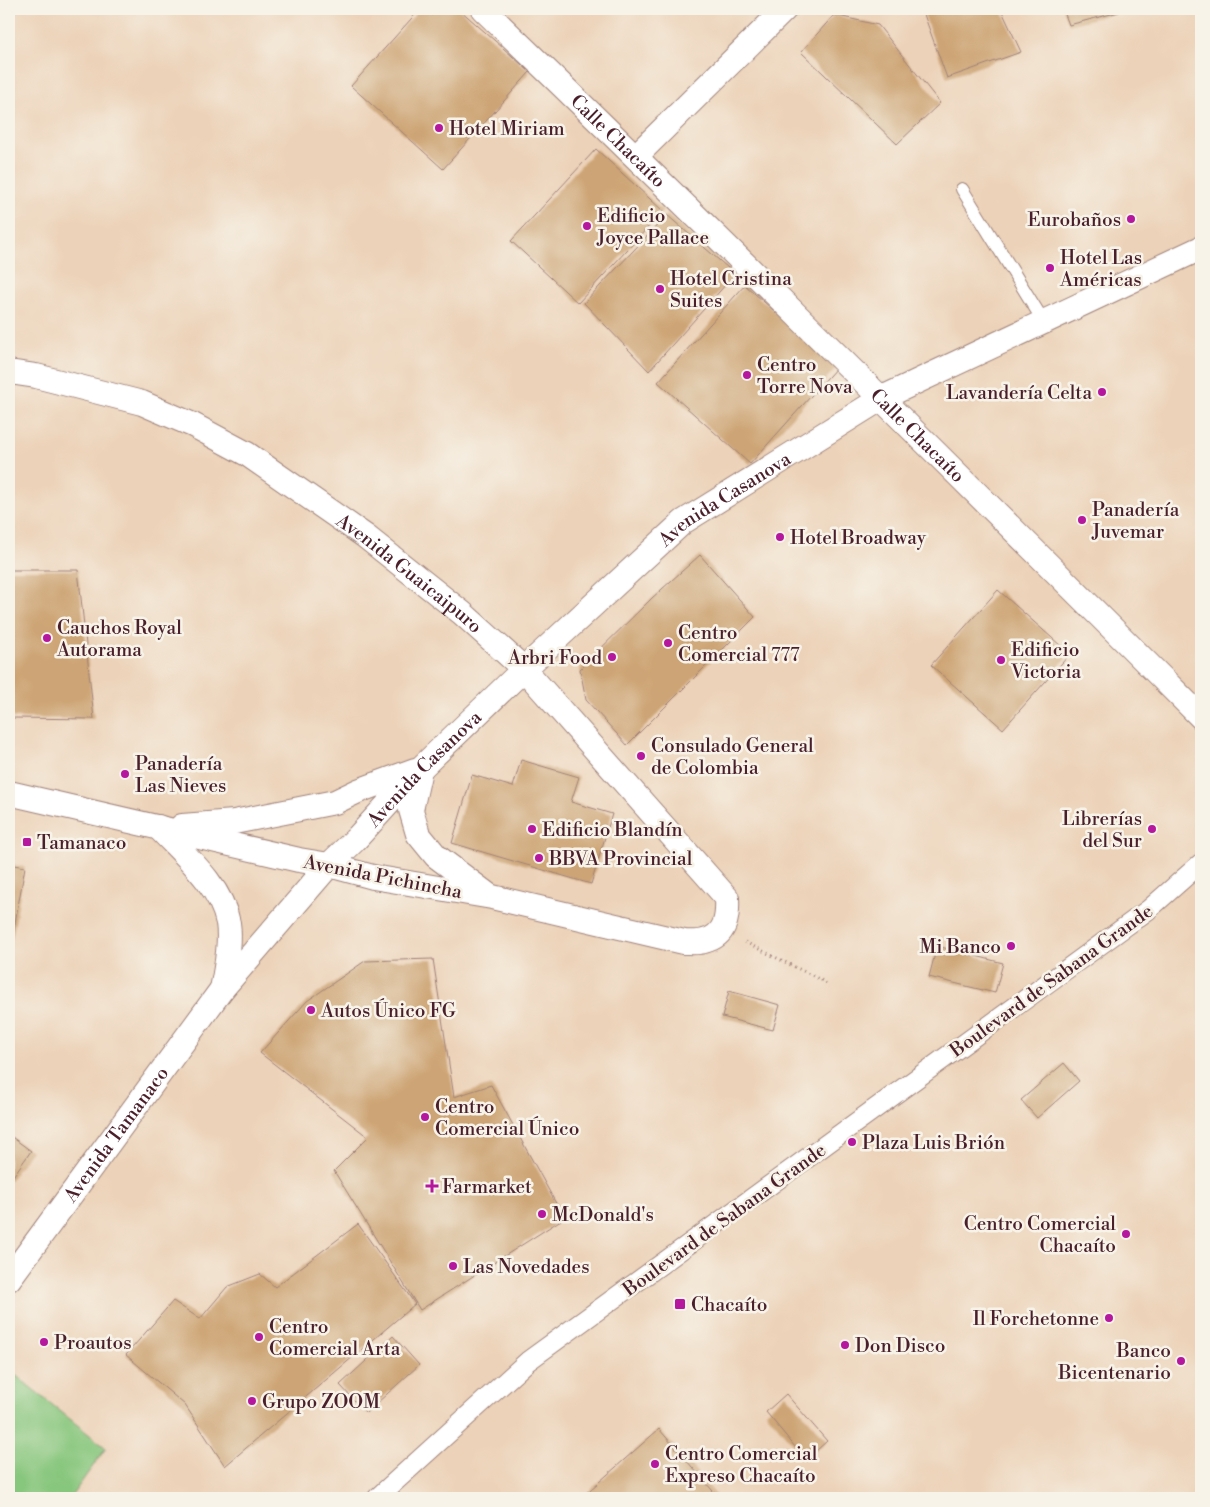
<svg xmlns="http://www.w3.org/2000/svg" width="1210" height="1507" viewBox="0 0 1210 1507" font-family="'Libre Bodoni',serif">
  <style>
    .built { fill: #ecd2b8 }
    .green { fill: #87c67d; stroke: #687254 }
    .building { fill: #cda475 }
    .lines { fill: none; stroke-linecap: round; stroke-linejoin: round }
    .service-casing { stroke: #9f8078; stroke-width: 14 }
    .pedestrian-casing { stroke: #9f8078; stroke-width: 21 }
    .minor-casing { stroke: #9f8078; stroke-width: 26 }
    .path { stroke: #9f8078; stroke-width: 3; stroke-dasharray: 1 4; stroke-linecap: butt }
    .service { stroke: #fff; stroke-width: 12 }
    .pedestrian { stroke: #fff; stroke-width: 19 }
    .minor { stroke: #fff; stroke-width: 24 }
    .poi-dot { fill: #b5179e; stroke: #f7f3e8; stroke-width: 2 }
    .labels { text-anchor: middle; stroke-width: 5; stroke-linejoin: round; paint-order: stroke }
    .poi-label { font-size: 19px; fill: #4a1f2b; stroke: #f7f3e8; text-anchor: start }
    .street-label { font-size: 19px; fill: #4a1f2b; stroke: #f7f3e8 }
  </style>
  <rect width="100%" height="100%" fill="#f7f3e8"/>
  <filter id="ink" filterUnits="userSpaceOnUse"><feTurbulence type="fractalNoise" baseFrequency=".02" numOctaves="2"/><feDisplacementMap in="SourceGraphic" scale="10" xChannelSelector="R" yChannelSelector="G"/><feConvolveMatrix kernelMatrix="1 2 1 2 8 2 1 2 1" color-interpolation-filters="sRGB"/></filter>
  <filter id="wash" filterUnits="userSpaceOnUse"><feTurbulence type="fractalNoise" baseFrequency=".0096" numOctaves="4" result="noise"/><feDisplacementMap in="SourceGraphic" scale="20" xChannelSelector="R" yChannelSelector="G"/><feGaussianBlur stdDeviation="1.12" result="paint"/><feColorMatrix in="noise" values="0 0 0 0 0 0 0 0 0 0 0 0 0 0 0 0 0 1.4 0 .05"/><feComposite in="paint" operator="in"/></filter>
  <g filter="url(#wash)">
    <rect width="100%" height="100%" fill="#f4e0c5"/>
    <!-- built -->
    <rect class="built" x="9" y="9" width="1192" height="1489"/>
    <!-- green -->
    <polygon class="green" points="9,1370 106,1448 70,1498 9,1498"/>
    <g id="blocks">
      <!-- building -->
      <g class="building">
        <polygon points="420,9 459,9 530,72 443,169 351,86"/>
        <polygon points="922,9 1001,9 1021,52 947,78"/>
        <polygon points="1063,9 1118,9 1119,12 1069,25"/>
        <polygon points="834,15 878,25 940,103 897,144 801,52"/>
        <polygon points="596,149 663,211 578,303 511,241"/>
        <polygon points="667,215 735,274 649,371 584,303"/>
        <polygon points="745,285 837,367 750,464 658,382"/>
        <polygon points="700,555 755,617 627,745 586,700 580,669 652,598"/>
        <polygon points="9,570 78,570 94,719 13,718 9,706"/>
        <polygon points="998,590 1070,654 1003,729 931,665"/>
        <polygon points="521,760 579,777 571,802 612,814 591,884 452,843 472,775 513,787"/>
        <polygon points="9,864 25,867 12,940 9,939"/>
        <polygon points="937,946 1003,963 995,993 929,977"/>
        <polygon points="433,959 454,1097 491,1085 564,1218 420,1310 334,1171 368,1137 260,1053 307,1001 365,961"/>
        <polygon points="729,991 780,1005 773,1030 722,1017"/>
        <polygon points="1064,1063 1079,1081 1037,1118 1021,1100"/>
        <polygon points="9,1135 31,1151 9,1182"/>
        <polygon points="358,1224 415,1304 225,1466 185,1405 126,1355 173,1301 200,1319 227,1287 260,1274 275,1287"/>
        <polygon points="393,1336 419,1365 366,1413 340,1385"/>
        <polygon points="786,1394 827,1441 806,1460 766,1412"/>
        <polygon points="659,1429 719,1498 581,1498"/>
      </g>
    </g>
  </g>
  <g filter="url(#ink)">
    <use href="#blocks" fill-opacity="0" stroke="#9f8078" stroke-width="1"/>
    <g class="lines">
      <!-- service casing -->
      <g class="service-casing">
        <polyline id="service" points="962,189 1044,322"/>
      </g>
      <!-- pedestrian casing -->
      <g class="pedestrian-casing">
        <polyline id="pedestrian" points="377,1498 528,1361 1148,910 1201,863"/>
      </g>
      <!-- minor casing -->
      <g class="minor-casing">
        <g id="minor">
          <path id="s1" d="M483 9C725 242 963 479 1201 717"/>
          <polyline points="636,156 785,9"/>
          <path id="s2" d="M9 372 36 376 142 403 193 425 247 454 365 536 462 613 524 669 727 898C728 917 726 936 704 941 698 943 690 942 684 942L492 897 373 877 329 865 299 860 9 793"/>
          <polyline points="420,770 411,810 418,834 436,856 488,895"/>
          <polyline points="182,826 234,822 335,802 358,791 415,770"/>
          <path d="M158 827C183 854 221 885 228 923 231 942 226 970 222 989"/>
          <path id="s3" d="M9 1279 222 989 329 865 355 840 420 769 524 669 683 522 882 398 1201 248"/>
        </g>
      </g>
      <!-- path -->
      <polyline class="path" points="745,942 829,984"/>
      <!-- service -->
      <use href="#service" class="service"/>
      <!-- pedestrian -->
      <use href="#pedestrian" class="pedestrian"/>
      <!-- minor -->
      <use href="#minor" class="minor"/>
    </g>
  </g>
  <!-- markers -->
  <g class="poi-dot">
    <circle cx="439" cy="128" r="5"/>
    <circle cx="1131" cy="219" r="5"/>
    <circle cx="587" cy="226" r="5"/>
    <circle cx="1050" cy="268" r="5"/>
    <circle cx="660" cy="289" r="5"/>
    <circle cx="747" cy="375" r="5"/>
    <circle cx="1102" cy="392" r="5"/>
    <circle cx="1082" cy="520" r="5"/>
    <circle cx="780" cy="537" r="5"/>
    <circle cx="47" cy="638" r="5"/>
    <circle cx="668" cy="643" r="5"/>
    <circle cx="612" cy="657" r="5"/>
    <circle cx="1001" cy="660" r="5"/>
    <circle cx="641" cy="756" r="5"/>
    <circle cx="125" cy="774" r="5"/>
    <circle cx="532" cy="829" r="5"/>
    <circle cx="1152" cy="829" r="5"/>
    <rect x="22" y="837" width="10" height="10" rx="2.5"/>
    <circle cx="539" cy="858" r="5"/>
    <circle cx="1011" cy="946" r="5"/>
    <circle cx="311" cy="1010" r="5"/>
    <circle cx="425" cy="1117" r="5"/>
    <circle cx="852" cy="1142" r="5"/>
    <path d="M429.5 1178.5h5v5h5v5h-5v5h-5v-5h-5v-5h5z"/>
    <circle cx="542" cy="1214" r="5"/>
    <circle cx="1126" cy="1234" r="5"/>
    <circle cx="453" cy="1266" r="5"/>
    <rect x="674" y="1298" width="12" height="12" rx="2.5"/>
    <circle cx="1109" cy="1318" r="5"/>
    <circle cx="259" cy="1337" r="5"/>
    <circle cx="44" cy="1342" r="5"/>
    <circle cx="845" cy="1345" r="5"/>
    <circle cx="1181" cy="1361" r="5"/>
    <circle cx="252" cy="1401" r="5"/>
    <circle cx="655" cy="1464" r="5"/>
  </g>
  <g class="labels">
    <!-- poi labels -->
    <g class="poi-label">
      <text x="449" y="135">Hotel Miriam</text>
      <text x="597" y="222">Edificio<tspan x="597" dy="22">Joyce Pallace</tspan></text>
      <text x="1121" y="226" text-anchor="end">Eurobaños</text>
      <text x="1060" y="264">Hotel Las<tspan x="1060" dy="22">Américas</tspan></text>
      <text x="670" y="285">Hotel Cristina<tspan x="670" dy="22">Suites</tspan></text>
      <text x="757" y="371">Centro<tspan x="757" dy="22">Torre Nova</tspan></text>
      <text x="1092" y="399" text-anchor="end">Lavandería Celta</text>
      <text x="1092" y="516">Panadería<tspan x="1092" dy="22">Juvemar</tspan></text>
      <text x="790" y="544">Hotel Broadway</text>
      <text x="57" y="634">Cauchos Royal<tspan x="57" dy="22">Autorama</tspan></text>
      <text x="678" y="639">Centro<tspan x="678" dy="22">Comercial 777</tspan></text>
      <text x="1011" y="656">Edificio<tspan x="1011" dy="22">Victoria</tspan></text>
      <text x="602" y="664" text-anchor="end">Arbri Food</text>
      <text x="651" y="752">Consulado General<tspan x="651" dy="22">de Colombia</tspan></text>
      <text x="135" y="770">Panadería<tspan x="135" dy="22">Las Nieves</tspan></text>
      <text x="1142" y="825" text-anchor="end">Librerías<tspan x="1142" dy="22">del Sur</tspan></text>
      <text x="542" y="836">Edificio Blandín</text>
      <text x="37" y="849">Tamanaco</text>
      <text x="549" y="865">BBVA Provincial</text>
      <text x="1001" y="953" text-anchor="end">Mi Banco</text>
      <text x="321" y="1017">Autos Único FG</text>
      <text x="435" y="1113">Centro<tspan x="435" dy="22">Comercial Único</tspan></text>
      <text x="862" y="1149">Plaza Luis Brión</text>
      <text x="442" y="1193">Farmarket</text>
      <text x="552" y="1221">McDonald's</text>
      <text x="1116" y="1230" text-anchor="end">Centro Comercial<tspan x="1116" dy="22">Chacaíto</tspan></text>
      <text x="463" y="1273">Las Novedades</text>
      <text x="691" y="1311">Chacaíto</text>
      <text x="1099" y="1325" text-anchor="end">Il Forchetonne</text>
      <text x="269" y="1333">Centro<tspan x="269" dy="22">Comercial Arta</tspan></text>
      <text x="54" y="1349">Proautos</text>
      <text x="855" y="1352">Don Disco</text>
      <text x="1171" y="1357" text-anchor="end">Banco<tspan x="1171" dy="22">Bicentenario</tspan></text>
      <text x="262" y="1408">Grupo ZOOM</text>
      <text x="665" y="1460">Centro Comercial<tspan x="665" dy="22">Expreso Chacaíto</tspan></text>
    </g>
    <!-- street labels -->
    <g class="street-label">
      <text dy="7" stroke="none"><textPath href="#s1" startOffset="189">Calle Chacaíto</textPath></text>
      <text dy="7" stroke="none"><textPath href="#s1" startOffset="609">Calle Chacaíto</textPath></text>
      <text dy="7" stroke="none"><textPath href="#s3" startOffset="1064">Avenida Casanova</textPath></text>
      <text dy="7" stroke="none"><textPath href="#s2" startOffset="455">Avenida Guaicaipuro</textPath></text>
      <text dy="7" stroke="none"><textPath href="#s3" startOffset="659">Avenida Casanova</textPath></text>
      <text transform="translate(383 876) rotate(11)" y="7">Avenida Pichincha</text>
      <text transform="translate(1051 980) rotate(-36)" y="7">Boulevard de Sabana Grande</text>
      <text dy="7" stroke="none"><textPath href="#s3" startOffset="180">Avenida Tamanaco</textPath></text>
      <text transform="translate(724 1219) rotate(-36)" y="7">Boulevard de Sabana Grande</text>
    </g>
  </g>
  <!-- margin -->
  <rect width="1210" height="1507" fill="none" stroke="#f7f3e8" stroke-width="30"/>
</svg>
